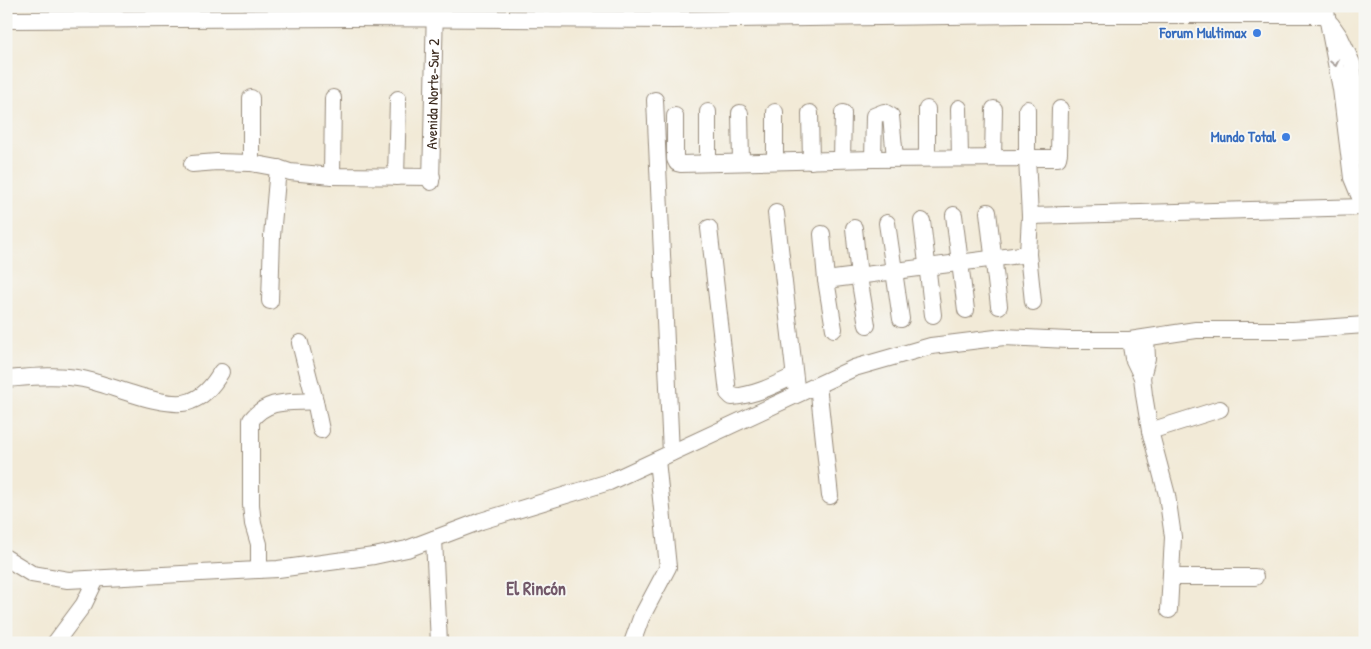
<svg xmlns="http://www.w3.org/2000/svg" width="1371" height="649" viewBox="0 0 1371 649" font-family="'Patrick Hand',sans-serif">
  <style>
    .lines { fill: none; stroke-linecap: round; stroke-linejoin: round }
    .minor-casing { stroke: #968a7a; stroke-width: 18 }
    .minor { stroke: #fff; stroke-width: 16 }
    .oneway { stroke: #a79f9a }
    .shop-dot { fill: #3f7fe0; stroke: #f6f6f2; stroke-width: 2 }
    .labels { text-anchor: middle; stroke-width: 4; stroke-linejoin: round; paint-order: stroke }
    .shop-label { font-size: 15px; font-weight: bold; fill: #366cbe; stroke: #f6f6f2; text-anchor: end }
    .street-label { font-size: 15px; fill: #3b2a1e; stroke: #f6f6f2 }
    .quarter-label { font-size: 18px; font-weight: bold; fill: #725869; stroke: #f6f6f2 }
  </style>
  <rect width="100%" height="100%" fill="#f6f6f2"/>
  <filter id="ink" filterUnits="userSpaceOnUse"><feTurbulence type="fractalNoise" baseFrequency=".02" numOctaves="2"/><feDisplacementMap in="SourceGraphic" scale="10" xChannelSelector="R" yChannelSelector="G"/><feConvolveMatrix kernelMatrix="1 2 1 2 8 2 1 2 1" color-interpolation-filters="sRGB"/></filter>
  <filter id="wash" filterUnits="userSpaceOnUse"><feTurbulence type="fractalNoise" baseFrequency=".0096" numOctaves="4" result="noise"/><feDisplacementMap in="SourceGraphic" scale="20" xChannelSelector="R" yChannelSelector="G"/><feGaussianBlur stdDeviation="1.12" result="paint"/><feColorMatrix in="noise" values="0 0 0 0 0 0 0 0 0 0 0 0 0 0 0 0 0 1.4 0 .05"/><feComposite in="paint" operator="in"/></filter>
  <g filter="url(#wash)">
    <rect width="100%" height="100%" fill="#f2ead7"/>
  </g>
  <g filter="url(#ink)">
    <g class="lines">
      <!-- minor casing -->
      <g class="minor-casing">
        <g id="minor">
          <polyline points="1325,6 1341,89 1352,178 1364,207"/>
          <polyline points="6,20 350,18 674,20 1020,15 1326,15"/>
          <polyline points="1331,24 1340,37 1352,63 1365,161"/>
          <polyline points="655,100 671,453"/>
          <polyline points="959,108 960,158"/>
          <polyline points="1027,109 1027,158 1058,158 1059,153 1060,109"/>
          <polyline points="708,112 708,163"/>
          <polyline points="740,113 741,162"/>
          <polyline points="810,113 811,161"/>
          <polyline points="675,116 675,159 677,163 681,164 873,159 1027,158 1030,216 1028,254 826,280"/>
          <polyline points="927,158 927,109"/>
          <polyline points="993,158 994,109"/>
          <polyline points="842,159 843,113"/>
          <polyline points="873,159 874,116 884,112 891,116 895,158"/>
          <polyline points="775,161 775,112"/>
          <polyline points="251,163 251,98"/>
          <polyline points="192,164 217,162 251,163 278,168 290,172 332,176 432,177"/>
          <polyline points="332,176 333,98"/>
          <polyline points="396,177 398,99"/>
          <path id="s1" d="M431 182 435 6"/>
          <polyline points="988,212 999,306"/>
          <polyline points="776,213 796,387"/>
          <polyline points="954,215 966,310"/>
          <polyline points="1030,216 1364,207"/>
          <polyline points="922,221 933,315"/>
          <polyline points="887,223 901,319"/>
          <path d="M709 228 728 393 732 397C755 395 773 386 794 376"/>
          <polyline points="854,228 859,277 867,325"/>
          <polyline points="822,234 826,280 834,329"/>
          <polyline points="1028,254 1033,302"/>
          <polyline points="270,301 272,236 278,168"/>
          <polyline points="1146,339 1147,358 1142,377 1144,395 1150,431 1167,495 1173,537 1169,610"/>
          <polyline points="1130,340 1133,358 1142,377"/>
          <path d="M6 379C31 377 58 374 83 379 109 384 167 411 191 401 205 396 214 384 221 372"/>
          <polyline points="818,385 830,496"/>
          <polyline points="315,401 321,430"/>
          <polyline points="1150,431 1220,409"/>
          <polyline points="434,539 439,643"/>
          <polyline points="6,558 32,574 68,580 278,569 374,556 407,549 481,521 609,482 854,368 931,346 1004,337 1068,340 1130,340 1196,330 1293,330 1365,325"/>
          <path d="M259 570V544L253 524 251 505V420C269 398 289 403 315 401L300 343"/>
          <polyline points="1171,577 1255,577"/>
          <polyline points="55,643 84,604 96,579"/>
          <polyline points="632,643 641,618 668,567 657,460"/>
        </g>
      </g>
      <!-- minor -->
      <use href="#minor" class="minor"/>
    </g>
    <!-- one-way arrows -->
    <defs><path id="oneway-chevron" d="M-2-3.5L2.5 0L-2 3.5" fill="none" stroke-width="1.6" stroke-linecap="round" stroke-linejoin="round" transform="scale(1.25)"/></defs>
    <use class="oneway" href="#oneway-chevron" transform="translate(1335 63) rotate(77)"/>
  </g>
  <!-- markers -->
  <g class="shop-dot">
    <circle cx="1257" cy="33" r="5"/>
    <circle cx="1286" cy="137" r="5"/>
  </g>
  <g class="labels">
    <!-- shop labels -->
    <g class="shop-label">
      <text x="1247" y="38">Forum Multimax</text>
      <text x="1276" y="142">Mundo Total</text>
    </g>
    <!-- street labels -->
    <g class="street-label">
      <text dy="5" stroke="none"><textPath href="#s1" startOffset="88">Avenida Norte-Sur 2</textPath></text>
    </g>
    <!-- quarter labels -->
    <g class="quarter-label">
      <text x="536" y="595">El Rincón</text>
    </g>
  </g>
  <!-- margin -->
  <rect width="1371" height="649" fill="none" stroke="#f6f6f2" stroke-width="25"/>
</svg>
